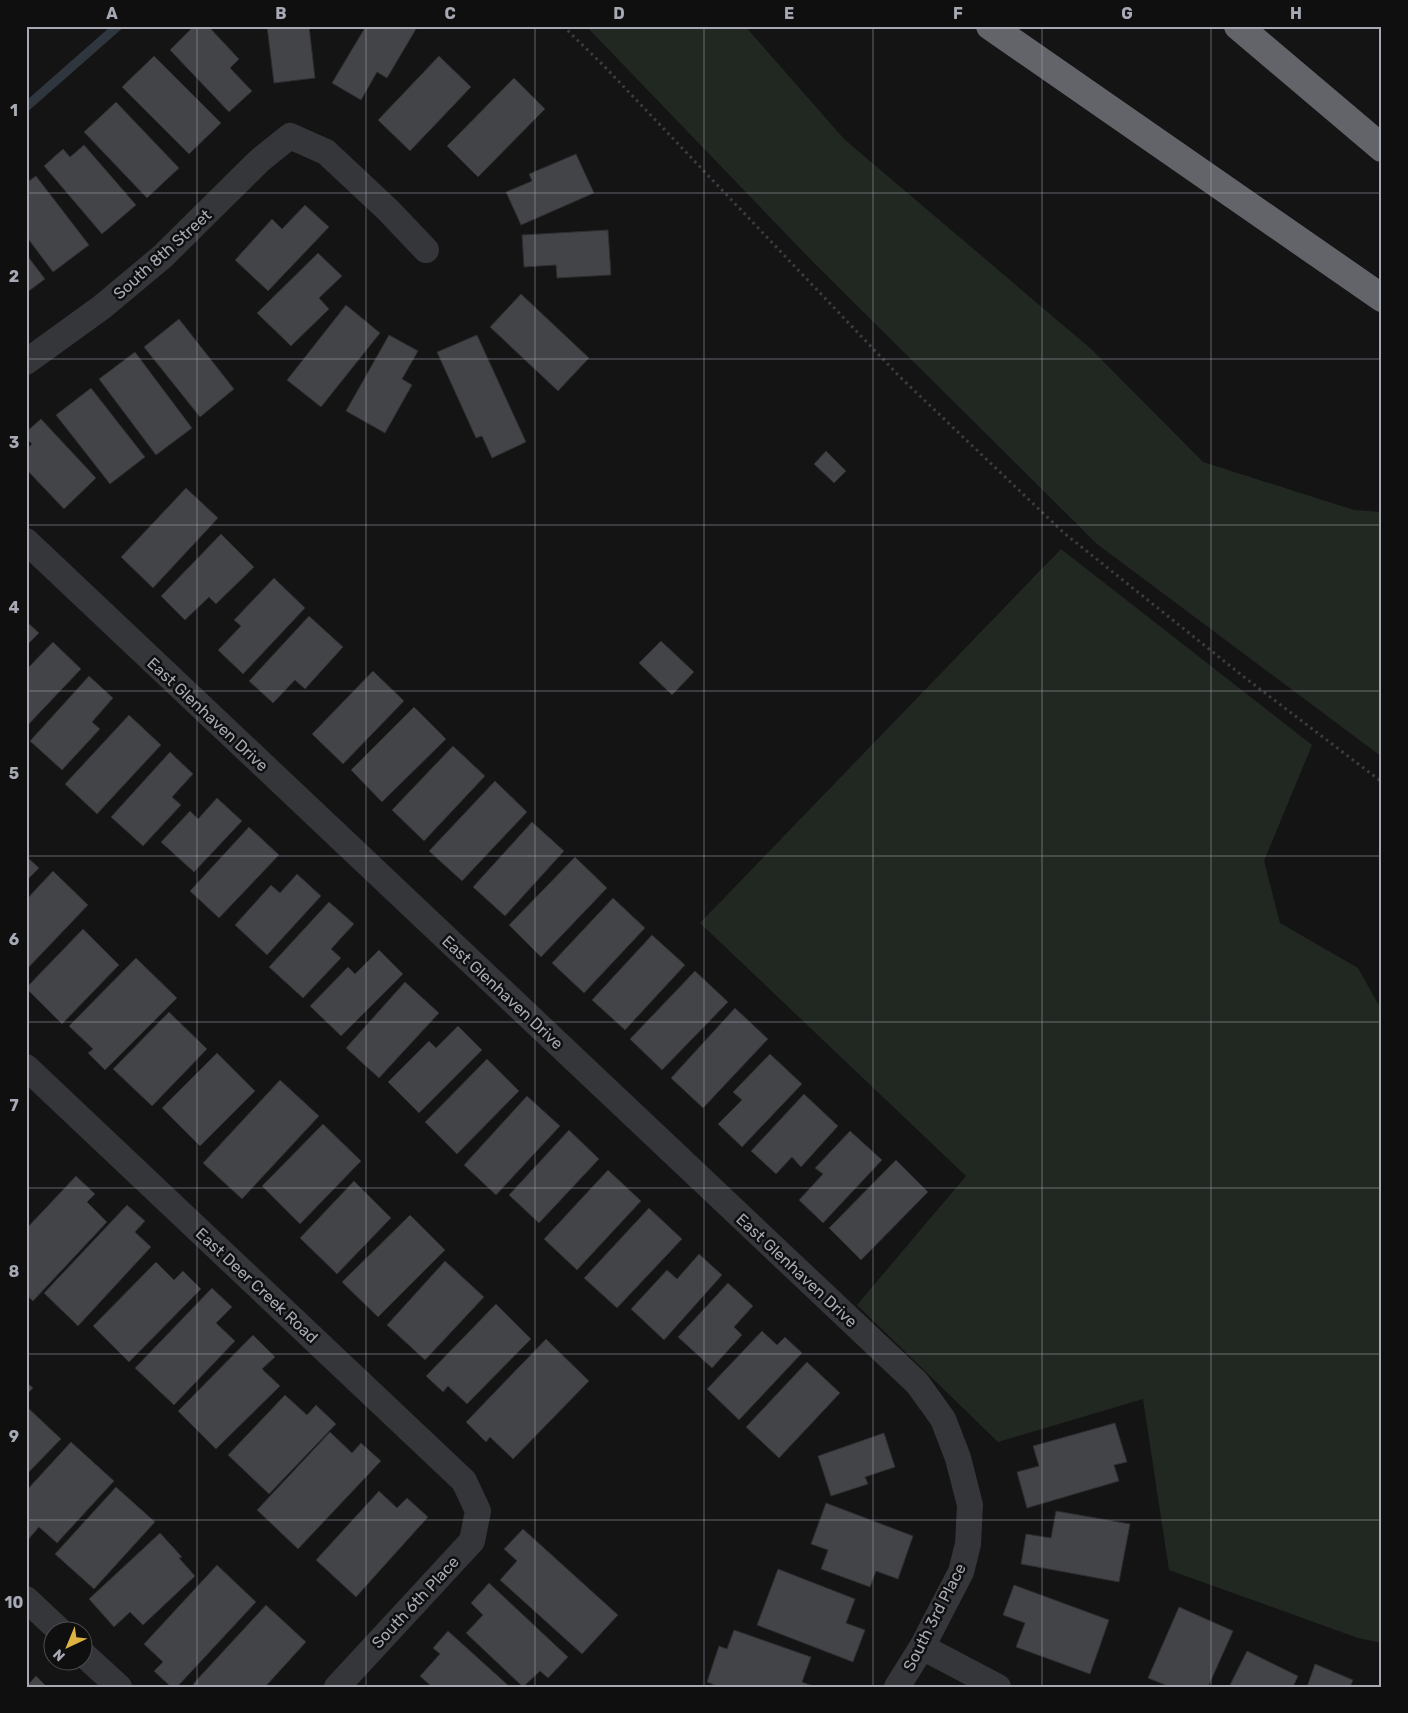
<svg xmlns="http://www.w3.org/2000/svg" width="1408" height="1713" viewBox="0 0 1408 1713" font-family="Rubik,sans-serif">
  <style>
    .green { fill: #212822 }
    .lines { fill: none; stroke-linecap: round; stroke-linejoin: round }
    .stream { stroke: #2f363d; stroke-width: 9 }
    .building { fill: #434448; stroke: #2e2e31 }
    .path { stroke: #3b3d41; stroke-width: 3; stroke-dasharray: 2.5 4; stroke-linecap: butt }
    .street { stroke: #35363a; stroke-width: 26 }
    .highway { stroke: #62646a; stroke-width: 28 }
    .grid { fill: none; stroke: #a7aab4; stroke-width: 1; stroke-opacity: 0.55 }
    .labels { text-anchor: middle; stroke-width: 5; stroke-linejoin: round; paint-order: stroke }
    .street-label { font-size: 16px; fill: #a7aab4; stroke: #0f0f10 }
    .neatline { fill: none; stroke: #a7aab4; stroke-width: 2 }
    .grid-label { font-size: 16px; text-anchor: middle; font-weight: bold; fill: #a7aab4 }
  </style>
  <rect width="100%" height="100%" fill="#141415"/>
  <!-- green -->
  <g class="green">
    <polygon points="586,26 745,26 844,139 1090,348 1203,462 1354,510 1382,512 1382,757 1097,544 812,261"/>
    <polygon points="1061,549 1312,745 1264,861 1280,923 1358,968 1382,1011 1382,1643 1358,1638 1169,1570 1143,1399 998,1442 857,1305 966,1176 700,923"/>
  </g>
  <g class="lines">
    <!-- stream -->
    <polyline class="stream" points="26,107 118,26"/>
  </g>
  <!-- building -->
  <g class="building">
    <polygon points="194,26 208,26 239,59 230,68 252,91 229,112 170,50"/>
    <polygon points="267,26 309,26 315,78 274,83"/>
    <polygon points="366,26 411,26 416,29 387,78 377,72 361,100 332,83"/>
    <polygon points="154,56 221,123 189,154 122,87"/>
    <polygon points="439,56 471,87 410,151 378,120"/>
    <polygon points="514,78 545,109 478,177 447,146"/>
    <polygon points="116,102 179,168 147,198 84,132"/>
    <polygon points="84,145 136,205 102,234 44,166 63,149 70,157"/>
    <polygon points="576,154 594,193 521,225 506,192 532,181 529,174"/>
    <polygon points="36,176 89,245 53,272 26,236 26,183"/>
    <polygon points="305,205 329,227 268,291 235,260 272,219 282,229"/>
    <polygon points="608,230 611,275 557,278 556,265 524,267 522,235"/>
    <polygon points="318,253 342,276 319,298 329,309 291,346 257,313"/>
    <polygon points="26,254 45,279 26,293"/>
    <polygon points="521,294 589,358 558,391 490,327"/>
    <polygon points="346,305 380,333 321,407 287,380"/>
    <polygon points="179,319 234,389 200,417 144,347"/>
    <polygon points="389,335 418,351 402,379 412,385 385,433 346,411"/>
    <polygon points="477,335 526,442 492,458 482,436 476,438 437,352"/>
    <polygon points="135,352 192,428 156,455 99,379"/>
    <polygon points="91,388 145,457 110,484 56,415"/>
    <polygon points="41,419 96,478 64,509 26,469 26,449 32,444 26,438 26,432"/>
    <polygon points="826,451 846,471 834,483 814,464"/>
    <polygon points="186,488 218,518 153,588 121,557"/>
    <polygon points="221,534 254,567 216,604 209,597 185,620 161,596"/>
    <polygon points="274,578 305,608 243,674 218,650 241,626 234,620"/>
    <polygon points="309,616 343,647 305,689 295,680 273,703 249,681"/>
    <polygon points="26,621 39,633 26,646"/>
    <polygon points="661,641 694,672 672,695 639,663"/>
    <polygon points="53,642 81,669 26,727 26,670"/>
    <polygon points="373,671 404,701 343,764 312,734"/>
    <polygon points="89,676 113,698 92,722 100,729 62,770 30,741"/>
    <polygon points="414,707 446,739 382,802 351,770"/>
    <polygon points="129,715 161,745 97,814 65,784"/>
    <polygon points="453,746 485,776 424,841 392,810"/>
    <polygon points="170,752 193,774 172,797 181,805 143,846 111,817"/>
    <polygon points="495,781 527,812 462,881 429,851"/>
    <polygon points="217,798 242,821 194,872 161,842 190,811 198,819"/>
    <polygon points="532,822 564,851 505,916 473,887"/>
    <polygon points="249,827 279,855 219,918 190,891"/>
    <polygon points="26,856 39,868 26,881"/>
    <polygon points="575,857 607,888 541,957 509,925"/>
    <polygon points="53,871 88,905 26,970 26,900"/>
    <polygon points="297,874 321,896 267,955 235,925 271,885 280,893"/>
    <polygon points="613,898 645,928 584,993 552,963"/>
    <polygon points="329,902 354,924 331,949 341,958 303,998 269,967"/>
    <polygon points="83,929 119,965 62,1024 26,988"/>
    <polygon points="652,935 685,965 625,1030 592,1000"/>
    <polygon points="379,950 403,974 341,1036 310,1006 348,967 355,974"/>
    <polygon points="136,958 177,998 105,1070 88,1053 93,1049 69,1026"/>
    <polygon points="695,971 728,1002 662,1070 630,1039"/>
    <polygon points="405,982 439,1013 379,1078 346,1048"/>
    <polygon points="735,1008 768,1039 703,1108 671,1078"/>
    <polygon points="169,1012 207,1049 152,1106 113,1069"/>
    <polygon points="458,1026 482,1050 419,1113 388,1082 429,1041 436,1048"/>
    <polygon points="217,1053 255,1091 200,1146 162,1108"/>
    <polygon points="770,1054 802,1084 742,1147 718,1124 742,1100 733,1092"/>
    <polygon points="487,1059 519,1091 457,1154 425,1122"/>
    <polygon points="280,1080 319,1116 242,1199 203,1163"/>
    <polygon points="804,1094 838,1126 801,1167 792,1157 776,1174 751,1151"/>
    <polygon points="527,1096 560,1126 496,1195 464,1165"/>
    <polygon points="323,1124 361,1161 300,1224 262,1186"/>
    <polygon points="569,1130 599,1159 539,1223 509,1195"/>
    <polygon points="850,1131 882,1160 823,1223 799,1200 823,1174 815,1168"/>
    <polygon points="896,1160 928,1192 861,1260 829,1228"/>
    <polygon points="608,1170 641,1201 577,1270 544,1239"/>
    <polygon points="76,1176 95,1194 87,1202 107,1222 33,1301 26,1295 26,1229"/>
    <polygon points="354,1181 391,1218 337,1274 300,1238"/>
    <polygon points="127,1205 145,1221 135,1232 151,1247 78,1326 44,1293"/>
    <polygon points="649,1208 682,1239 617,1308 584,1278"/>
    <polygon points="410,1215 445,1250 378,1317 342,1282"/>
    <polygon points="699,1254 722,1275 664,1340 631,1309 667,1270 677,1279"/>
    <polygon points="445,1261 484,1297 425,1360 387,1325"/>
    <polygon points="156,1262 174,1280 183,1271 201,1289 129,1362 93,1326"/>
    <polygon points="728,1283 753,1306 734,1327 742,1335 712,1368 678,1337"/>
    <polygon points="212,1288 232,1307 216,1323 235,1341 174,1405 135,1368"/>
    <polygon points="496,1304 531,1339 467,1404 448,1386 443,1392 426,1376"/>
    <polygon points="762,1331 777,1345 785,1337 802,1353 739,1420 707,1389"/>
    <polygon points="253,1335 275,1357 262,1369 280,1386 216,1449 178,1411"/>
    <polygon points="546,1339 589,1381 513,1459 490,1437 486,1442 466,1422"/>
    <polygon points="807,1362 840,1393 779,1458 746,1427"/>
    <polygon points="26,1382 33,1388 26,1395"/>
    <polygon points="285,1395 307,1415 316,1405 336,1424 269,1494 228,1455"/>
    <polygon points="26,1406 61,1439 26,1475"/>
    <polygon points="1115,1423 1127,1462 1114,1465 1119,1481 1027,1508 1017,1472 1039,1466 1033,1446"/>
    <polygon points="330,1432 352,1453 361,1443 381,1461 298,1549 257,1510"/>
    <polygon points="884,1433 895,1467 865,1477 868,1484 831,1496 818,1456"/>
    <polygon points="71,1442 114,1481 57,1543 39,1527 26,1542 26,1491"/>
    <polygon points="116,1487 155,1522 94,1589 55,1554"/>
    <polygon points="379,1491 397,1508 407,1498 428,1517 356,1597 316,1560"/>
    <polygon points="826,1503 913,1536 898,1579 876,1571 870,1587 821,1569 828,1550 811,1544"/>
    <polygon points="1056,1511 1130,1524 1119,1582 1021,1564 1026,1534 1051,1538"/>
    <polygon points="523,1529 618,1615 582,1654 500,1580 517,1561 504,1549"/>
    <polygon points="160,1533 182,1557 179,1558 195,1576 143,1625 130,1612 114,1627 89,1599"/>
    <polygon points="217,1565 256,1602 177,1687 171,1687 154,1671 163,1662 144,1644"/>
    <polygon points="778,1569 855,1599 846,1623 865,1630 853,1662 757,1625"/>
    <polygon points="489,1583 568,1657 548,1678 540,1671 523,1687 466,1633 483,1615 471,1603"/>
    <polygon points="1014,1585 1109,1620 1090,1674 1016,1647 1025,1623 1003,1615"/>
    <polygon points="266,1605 306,1642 265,1687 195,1687 193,1684"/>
    <polygon points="1179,1607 1233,1631 1208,1687 1170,1687 1148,1678"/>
    <polygon points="734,1630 811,1657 802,1682 815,1687 719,1687 707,1682 719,1646 727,1649"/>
    <polygon points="448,1631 510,1687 432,1687 420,1676 440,1654 433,1648"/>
    <polygon points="1247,1651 1298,1676 1293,1687 1229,1687"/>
    <polygon points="1315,1664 1353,1680 1350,1687 1307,1687"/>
    <polygon points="36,1676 47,1687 26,1687"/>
  </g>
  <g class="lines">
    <!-- path -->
    <polyline class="path" points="563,26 604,66 900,377 1064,533 1244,677 1382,782"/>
    <!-- street -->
    <g class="street">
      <polyline points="26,362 102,307 163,256 259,161 290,136 326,152 388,210 426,250"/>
      <polyline points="26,541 917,1383 943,1419 958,1458 970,1505 968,1544 961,1572 922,1647 897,1687"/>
      <polyline points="26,1067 464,1481 478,1511 472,1541 337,1687"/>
      <polyline points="26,1599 59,1630"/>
      <polyline points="922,1647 998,1687"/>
      <polyline points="82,1653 119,1687"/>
    </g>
    <!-- highway -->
    <g class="highway">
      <polyline points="990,26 1382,298"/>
      <polyline points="1238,26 1382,148"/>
    </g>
  </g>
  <!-- grid -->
  <path class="grid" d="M197 26V1687M366 26V1687M535 26V1687M704 26V1687M873 26V1687M1042 26V1687M1211 26V1687M26 193H1382M26 359H1382M26 525H1382M26 691H1382M26 856H1382M26 1022H1382M26 1188H1382M26 1354H1382M26 1520H1382"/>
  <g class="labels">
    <!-- street labels -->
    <g class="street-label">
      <text transform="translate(162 254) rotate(-42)" y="6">South 8th Street</text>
      <text transform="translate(208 714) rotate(43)" y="6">East Glenhaven Drive</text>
      <text transform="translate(503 992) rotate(43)" y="6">East Glenhaven Drive</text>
      <text transform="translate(797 1270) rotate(43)" y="6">East Glenhaven Drive</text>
      <text transform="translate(257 1285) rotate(43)" y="6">East Deer Creek Road</text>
      <text transform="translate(415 1602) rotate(-47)" y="6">South 6th Place</text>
      <text transform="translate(934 1617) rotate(-63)" y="6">South 3rd Place</text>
    </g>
  </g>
  <!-- border -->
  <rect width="1408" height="1713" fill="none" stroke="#0f0f10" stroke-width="55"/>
  <!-- north arrow -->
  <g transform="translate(68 1646) rotate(224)"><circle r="24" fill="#0f0f10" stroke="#4c4d52"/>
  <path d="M0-4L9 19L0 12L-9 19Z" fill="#ddb344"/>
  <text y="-8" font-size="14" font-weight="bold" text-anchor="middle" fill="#a7aab4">N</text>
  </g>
  <rect x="28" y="28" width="1352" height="1658" class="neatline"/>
  <g class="grid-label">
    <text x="112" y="19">A</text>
    <text x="281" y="19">B</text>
    <text x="450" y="19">C</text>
    <text x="619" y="19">D</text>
    <text x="789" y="19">E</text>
    <text x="958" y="19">F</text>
    <text x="1127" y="19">G</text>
    <text x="1296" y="19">H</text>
    <text x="14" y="116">1</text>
    <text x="14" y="282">2</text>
    <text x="14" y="448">3</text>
    <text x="14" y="613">4</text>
    <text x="14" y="779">5</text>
    <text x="14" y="945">6</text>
    <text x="14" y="1111">7</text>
    <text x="14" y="1277">8</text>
    <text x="14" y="1442">9</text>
    <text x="14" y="1608">10</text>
  </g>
</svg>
